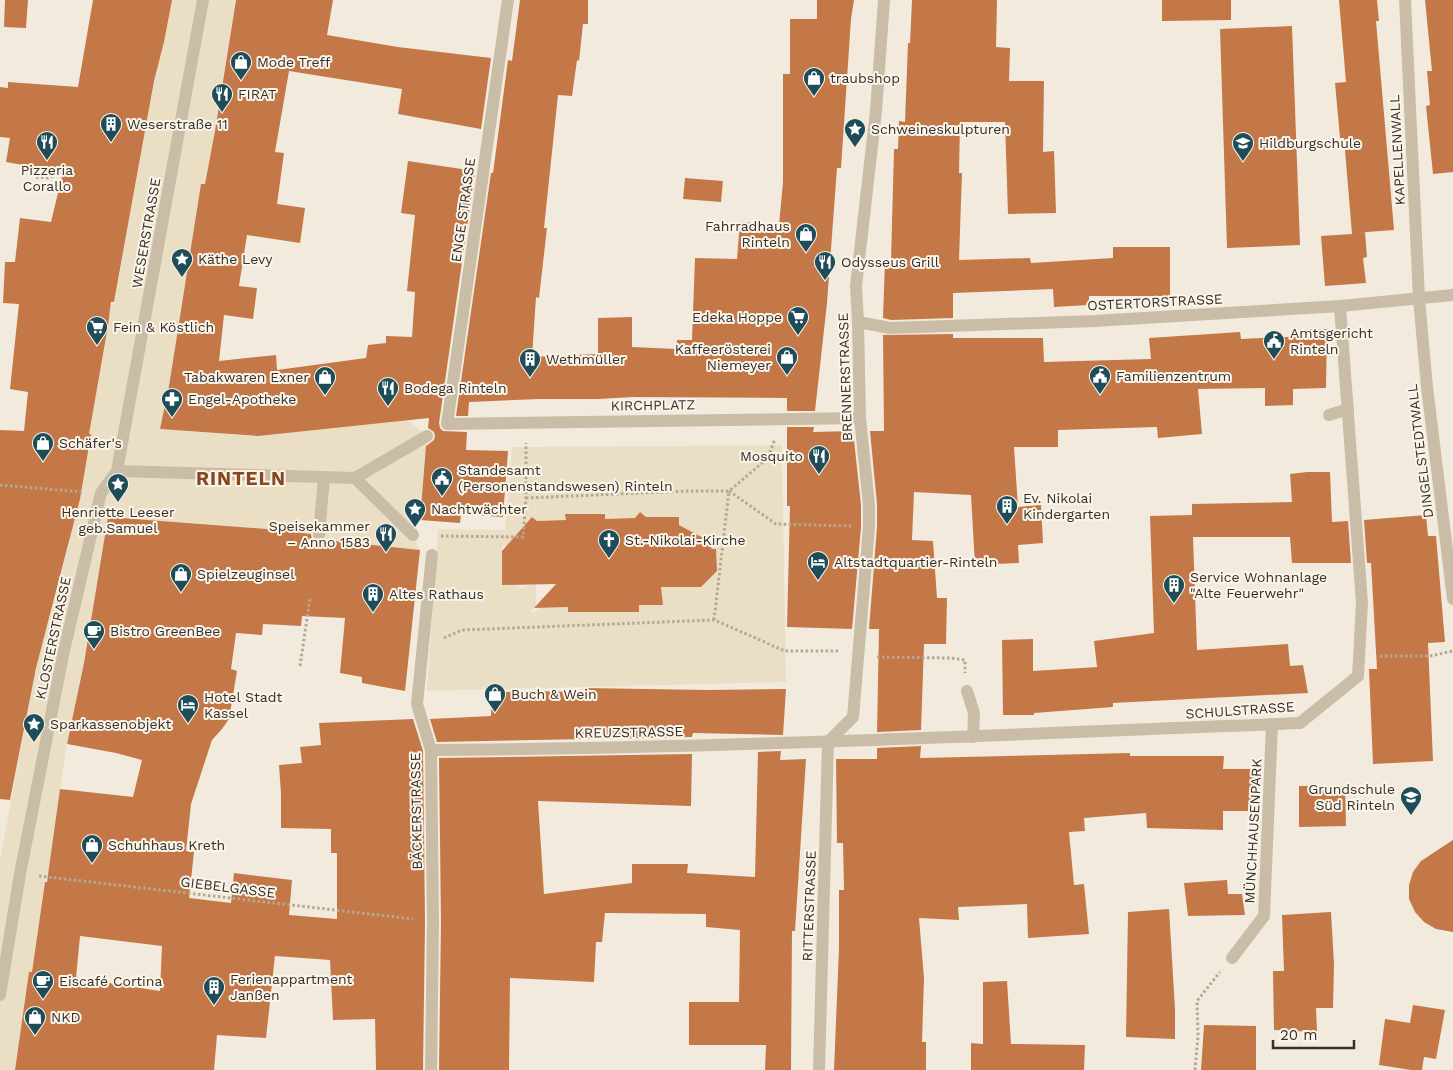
<svg xmlns="http://www.w3.org/2000/svg" width="1453" height="1070" viewBox="0 0 1453 1070" font-family="'Work Sans',sans-serif">
  <style>
    .plaza { fill: #eadfc4; fill-rule: evenodd }
    .building { fill: #c57847; fill-rule: evenodd }
    .lines { fill: none; stroke-linecap: round; stroke-linejoin: round }
    .path { stroke: #b6a793; stroke-width: 3; stroke-dasharray: 2.5 2.5; stroke-linecap: butt }
    .service { stroke: #cabda8; stroke-width: 12 }
    .pedestrian { stroke: #cabda8; stroke-width: 12 }
    .minor { stroke: #cabda8; stroke-width: 12 }
    .labels { text-anchor: middle; stroke-width: 4; stroke-linejoin: round; paint-order: stroke }
    .poi-label { font-size: 14px; fill: #372f29; stroke: #faf4e9; text-anchor: start }
    .street-label { font-size: 14px; fill: #372f29; stroke: #faf4e9 }
    .district-label { font-size: 19px; font-weight: bold; letter-spacing: 1px; fill: #864822; stroke: #faf4e9 }
  </style>
  <rect width="100%" height="100%" fill="#f2ebdd"/>
  <!-- plaza -->
  <g class="plaza">
    <polygon points="172,0 235,0 234,9 238,13 233,15 215,131 205,184 201,184 169,386 160,429 255,436 407,420 427,436 420,520 413,535 420,550 326,540 325,535 279,530 111,518 84,663 67,744 60,789 50,874 45,882 32,972 29,972 15,1070 0,1070 0,860 36,668 69,545 79,496 85,439 102,364 111,305 114,305 154,81 164,42"/>
    <path d="M782 445 786 682 427 691 438 529 505 530 512 447ZM640 512 642 514 640 517H679L680 538 695 534 712 549H716L706 570 713 575 704 584 698 579 680 587 661 582 662 603 663 604 639 605V612L602 606V612H599V606L571 607V613H568V607L539 608 533 613 531 611 536 606V585H529L522 589 517 585H502V546H535L530 520 532 517 537 521 566 520V514L601 519V513H604L605 519 635 518Z"/>
  </g>
  <!-- building -->
  <g class="building">
    <polygon points="5,0 28,0 26,28 4,27"/>
    <polygon points="93,0 172,0 164,42 154,81 114,302 111,302 108,326 89,434 91,434 80,499 36,668 10,800 0,799 0,430 24,431 28,392 10,389 19,304 3,303 5,262 15,262 20,218 51,222 63,172 6,162 10,138 0,137 0,87 8,88 8,82 78,87"/>
    <polygon points="236,0 333,0 327,35 398,47 491,58 481,129 398,114 402,89 289,71 275,152 284,153 277,204 305,208 300,243 247,235 239,286 257,288 253,319 224,315 219,361 276,355 277,370 366,358 368,345 386,343 386,336 412,337 415,292 407,291 415,215 401,213 408,161 475,171 439,423 440,428 443,431 467,432 466,450 508,451 503,517 461,514 460,523 420,520 426,446 434,440 435,436 434,432 428,428 429,418 258,436 160,429 169,386 201,184 205,184 215,131"/>
    <polygon points="520,0 588,0 588,24 583,24 579,61 577,60 572,96 558,95 544,228 547,228 539,298 536,297 532,357 598,354 598,318 632,317 632,347 676,349 677,340 692,340 695,258 737,259 740,222 779,225 783,182 783,74 790,74 790,19 817,19 817,0 854,0 851,19 841,168 837,168 827,303 815,411 787,411 787,398 632,397 599,399 540,399 469,402 468,416 456,416 491,173 493,173 508,60 512,61"/>
    <polygon points="912,0 997,0 996,47 1010,48 1009,81 1044,81 1043,152 1054,151 1056,213 1008,214 1005,122 960,122 959,173 962,173 959,260 1030,258 1031,263 1113,258 1113,247 1170,247 1170,296 1089,296 1089,305 1054,307 1053,289 953,293 953,318 891,320 883,318 885,261 891,261 894,149 898,149 899,121 905,122 908,43 910,43"/>
    <polygon points="1162,0 1231,0 1231,20 1162,21"/>
    <polygon points="1339,0 1377,0 1379,21 1376,21 1394,230 1353,233 1365,232 1367,257 1363,258 1366,283 1325,286 1321,236 1352,234 1344,138 1340,138 1335,83 1346,82"/>
    <polygon points="1425,0 1453,0 1453,172 1433,174 1426,106 1430,105 1427,71 1432,71"/>
    <polygon points="1292,26 1300,245 1227,248 1220,29"/>
    <polygon points="685,178 723,181 721,202 683,199"/>
    <polygon points="1306,329 1327,329 1326,388 1293,389 1293,405 1265,406 1265,388 1198,389 1202,434 1158,438 1157,427 1058,430 1058,447 1014,447 1018,507 1041,505 1043,543 1018,545 1019,563 975,565 971,495 914,492 912,540 933,541 937,598 947,598 946,644 924,644 921,730 877,732 879,629 869,629 877,527 877,504 870,431 884,431 883,335 953,334 953,338 1043,338 1044,362 1151,359 1149,338 1240,332 1241,339 1306,336"/>
    <polygon points="787,427 814,427 813,432 853,431 861,505 861,527 852,629 787,627 790,506 787,506"/>
    <polygon points="1307,472 1330,472 1332,522 1348,521 1351,563 1292,563 1290,537 1193,537 1197,650 1288,644 1290,666 1303,665 1308,693 1113,703 1113,707 1034,713 1034,715 1003,715 1002,640 1033,639 1033,671 1097,667 1094,641 1154,633 1150,516 1192,515 1192,504 1292,502 1290,474"/>
    <polygon points="640,512 646,517 679,517 679,525 707,540 712,549 716,549 717,571 701,587 661,587 663,605 639,605 639,612 568,612 568,607 534,608 556,584 502,585 502,551 532,517 537,521 566,520 565,514 605,514 605,519 635,518"/>
    <polygon points="1426,515 1428,536 1436,536 1445,642 1428,643 1433,761 1373,764 1369,669 1377,669 1371,563 1367,563 1364,520"/>
    <path d="M108 517 279 530 311 534 312 539 318 543 326 540 420 550 405 691 362 683V677L340 673 345 618 302 616 301 626 263 624 262 635 236 633 231 669 237 671 229 719 222 729 212 740 191 804 186 851 194 852 189 898 231 903 234 873 292 880 289 915 337 919V853H331V829L281 828V794L279 765 302 763 300 747 321 745 319 723 413 719 423 751 425 922 423 1070H376L375 1019 333 1020 330 960 275 956 266 1038 217 1035 214 1070H15L29 972H32L45 882H47L60 789 133 797 142 760 116 753 67 744 84 663ZM80 936 162 946 160 991 76 978Z"/>
    <polygon points="585,688 708,690 786,689 783,735 693,733 692,737 437,742 430,719 491,716 492,693 521,691 585,692"/>
    <polygon points="921,746 920,758 1130,753 1130,756 1224,756 1223,769 1254,769 1253,811 1223,811 1223,830 1147,828 1146,813 1084,818 1085,831 1069,832 1074,885 1084,884 1089,934 1028,938 1027,904 958,907 959,920 919,918 924,978 922,1042 926,1042 926,1070 834,1070 839,948 839,890 844,890 843,843 837,843 836,759 877,759 877,748"/>
    <polygon points="781,751 780,760 806,759 795,931 792,931 791,1070 765,1070 766,1045 689,1045 689,1002 739,1002 740,930 706,927 706,914 605,913 602,942 596,942 594,982 510,978 509,1070 439,1070 441,922 439,758 692,754 691,806 538,801 544,894 632,883 632,864 688,864 687,873 755,877 758,752"/>
    <polygon points="1299,786 1345,786 1346,826 1299,827"/>
    <polygon points="1453,840 1453,932 1436,929 1424,922 1415,912 1409,899 1409,885 1413,872 1421,861"/>
    <polygon points="1227,880 1228,894 1242,894 1245,915 1188,916 1184,883"/>
    <polygon points="1169,909 1175,1009 1175,1039 1126,1037 1128,912"/>
    <polygon points="1331,912 1334,964 1333,1008 1316,1008 1317,1032 1274,1030 1273,971 1284,971 1282,915"/>
    <polygon points="1007,981 1011,1044 1085,1045 1084,1070 971,1070 971,1043 983,1044 983,982"/>
    <polygon points="1413,1005 1445,1010 1436,1059 1424,1057 1422,1070 1411,1070 1379,1065 1385,1019 1410,1023"/>
    <polygon points="1204,1025 1256,1026 1256,1070 1201,1070"/>
  </g>
  <g class="lines">
    <!-- path -->
    <g class="path">
      <polyline points="36,177 48,178 73,167"/>
      <polyline points="0,485 82,492"/>
      <polyline points="526,498 687,491 729,491 768,458 775,439"/>
      <polyline points="441,536 523,537 526,498 526,443"/>
      <polyline points="714,620 729,491 776,524 851,526"/>
      <polyline points="444,638 462,630 714,620 785,651 839,651"/>
      <polyline points="1380,656 1430,656 1453,651"/>
      <polyline points="877,657 951,658 965,660 965,673"/>
      <polyline points="300,666 310,598"/>
      <polyline points="39,876 413,919"/>
      <polyline points="1195,1070 1198,1037 1197,1001 1220,972"/>
    </g>
    <!-- service -->
    <g class="service">
      <polyline points="1329,415 1348,409"/>
      <polyline points="967,691 974,713 973,737"/>
    </g>
    <!-- pedestrian -->
    <g class="pedestrian">
      <polyline points="117,471 355,478 427,436"/>
      <polyline points="355,478 413,535"/>
      <polyline points="319,535 324,477"/>
      <polyline points="0,995 20,874 63,655 101,493 117,471 203,0"/>
    </g>
    <!-- minor -->
    <g class="minor">
      <polyline points="508,0 447,424 860,418"/>
      <polyline points="1405,0 1419,299 1427,387 1453,599"/>
      <polyline points="858,322 890,328 1094,321 1340,306 1453,295"/>
      <polyline points="828,742 853,717 869,527 869,505 860,418 858,322 856,286 876,111 884,0"/>
      <path d="M431 750C721 748 1010 735 1300 723L1358 676 1362 603 1340 306"/>
      <polyline points="1232,958 1264,916 1272,724"/>
      <polyline points="431,1070 433,922 431,750 417,704 432,555"/>
      <polyline points="819,1070 828,742"/>
    </g>
  </g>
  <!-- icons -->
  <defs>
    <g id="shop-pin" transform="scale(1.125)"><path d="M0 17L-7.5 6A9.5 9.5 0 1 1 7.5 6Z" fill="#1e4d59" stroke="#faf4e9"/><path d="M-5-2.5h2.3a2.7 3.5 0 0 1 5.4 0H5L5.5 6h-11ZM-1.5-2.5h3a1.5 2.3 0 0 0-3 0Z" fill="#fff"/></g>
    <g id="restaurant-pin" transform="scale(1.125)"><path d="M0 17L-7.5 6A9.5 9.5 0 1 1 7.5 6Z" fill="#1e4d59" stroke="#faf4e9"/><path d="M-5-6h1v4h1v-4h1v4h1v-4h1v5L-1.5 .5V6h-2V.5L-5-1ZM5-6V6H3V1.5H1.5Q1.5-4 5-6Z" fill="#fff"/></g>
    <g id="building-pin" transform="scale(1.125)"><path d="M0 17L-7.5 6A9.5 9.5 0 1 1 7.5 6Z" fill="#1e4d59" stroke="#faf4e9"/><path d="M-4-6H4V6H1V3H-1V6H-4ZM-2.5-4.3h1.7v1.8h-1.7ZM.8-4.3h1.7v1.8H.8ZM-2.5-1h1.7V.8h-1.7ZM.8-1h1.7V.8H.8Z" fill="#fff"/></g>
    <g id="sight-pin" transform="scale(1.125)"><path d="M0 17L-7.5 6A9.5 9.5 0 1 1 7.5 6Z" fill="#1e4d59" stroke="#faf4e9"/><path d="M0-6L1.8-2.2L6-1.7L2.9 1.2L3.7 5.4L0 3.3L-3.7 5.4L-2.9 1.2L-6-1.7L-1.8-2.2Z" fill="#fff"/></g>
    <g id="school-pin" transform="scale(1.125)"><path d="M0 17L-7.5 6A9.5 9.5 0 1 1 7.5 6Z" fill="#1e4d59" stroke="#faf4e9"/><path d="M0-5L7-2L0 1L-7-2ZM-4 1L0 2.5L4 1V4Q0 6-4 4Z" fill="#fff"/></g>
    <g id="supermarket-pin" transform="scale(1.125)"><path d="M0 17L-7.5 6A9.5 9.5 0 1 1 7.5 6Z" fill="#1e4d59" stroke="#faf4e9"/><path d="M-6-5.5h2.5l.6 2H6L4.5 2H-2.5L-4.4-4H-6ZM-1.5 3.2a1.3 1.3 0 1 0 .1 0ZM3 3.2a1.3 1.3 0 1 0 .1 0Z" fill="#fff"/></g>
    <g id="civic-pin" transform="scale(1.125)"><path d="M0 17L-7.5 6A9.5 9.5 0 1 1 7.5 6Z" fill="#1e4d59" stroke="#faf4e9"/><path d="M-.6-6.5H3V-4.5H.6V-3L4-1V1h2V6H-6V1h2V-1L-.6-3ZM-1.2 2.5V6h2.4V2.5Z" fill="#fff"/></g>
    <g id="pharmacy-pin" transform="scale(1.125)"><path d="M0 17L-7.5 6A9.5 9.5 0 1 1 7.5 6Z" fill="#1e4d59" stroke="#faf4e9"/><path d="M-2-6h4v4h4v4h-4v4h-4v-4h-4v-4h4Z" fill="#fff"/></g>
    <g id="church-pin" transform="scale(1.125)"><path d="M0 17L-7.5 6A9.5 9.5 0 1 1 7.5 6Z" fill="#1e4d59" stroke="#faf4e9"/><path d="M-1.2-6h2.4v3.5h3.3v2.4h-3.3V6h-2.4V-.1h-3.3v-2.4h3.3Z" fill="#fff"/></g>
    <g id="hotel-pin" transform="scale(1.125)"><path d="M0 17L-7.5 6A9.5 9.5 0 1 1 7.5 6Z" fill="#1e4d59" stroke="#faf4e9"/><path d="M-6-4.5h1.5V1H6V5H4.5V3h-9V5H-6ZM-4 0a1.8 1.8 0 1 1 3.6 0ZM.5 0V-2.5h3Q6-2.5 6 0Z" fill="#fff"/></g>
    <g id="cafe-pin" transform="scale(1.125)"><path d="M0 17L-7.5 6A9.5 9.5 0 1 1 7.5 6Z" fill="#1e4d59" stroke="#faf4e9"/><path d="M-5.5-4.5H6V0H3Q3 3.5 0 3.5H-2.5Q-5.5 3.5-5.5 0ZM3-3.2v2h1.7v-2ZM-6 4.5H4V6H-6Z" fill="#fff"/></g>
  </defs>
  <g fill-rule="evenodd">
    <use href="#shop-pin" x="241" y="62"/>
    <use href="#shop-pin" x="814" y="78"/>
    <use href="#restaurant-pin" x="222" y="94"/>
    <use href="#building-pin" x="111" y="124"/>
    <use href="#sight-pin" x="855" y="129"/>
    <use href="#restaurant-pin" x="47" y="142"/>
    <use href="#school-pin" x="1243" y="143"/>
    <use href="#shop-pin" x="806" y="234"/>
    <use href="#sight-pin" x="182" y="259"/>
    <use href="#restaurant-pin" x="825" y="262"/>
    <use href="#supermarket-pin" x="798" y="317"/>
    <use href="#supermarket-pin" x="97" y="327"/>
    <use href="#civic-pin" x="1274" y="341"/>
    <use href="#shop-pin" x="787" y="357"/>
    <use href="#building-pin" x="530" y="359"/>
    <use href="#civic-pin" x="1100" y="376"/>
    <use href="#shop-pin" x="325" y="377"/>
    <use href="#restaurant-pin" x="388" y="388"/>
    <use href="#pharmacy-pin" x="172" y="399"/>
    <use href="#shop-pin" x="43" y="443"/>
    <use href="#restaurant-pin" x="819" y="456"/>
    <use href="#civic-pin" x="442" y="478"/>
    <use href="#sight-pin" x="118" y="484"/>
    <use href="#building-pin" x="1007" y="506"/>
    <use href="#sight-pin" x="415" y="509"/>
    <use href="#restaurant-pin" x="386" y="534"/>
    <use href="#church-pin" x="609" y="540"/>
    <use href="#hotel-pin" x="818" y="562"/>
    <use href="#shop-pin" x="181" y="574"/>
    <use href="#building-pin" x="1174" y="585"/>
    <use href="#building-pin" x="373" y="594"/>
    <use href="#cafe-pin" x="94" y="631"/>
    <use href="#shop-pin" x="495" y="694"/>
    <use href="#hotel-pin" x="188" y="705"/>
    <use href="#sight-pin" x="34" y="724"/>
    <use href="#school-pin" x="1411" y="797"/>
    <use href="#shop-pin" x="92" y="845"/>
    <use href="#cafe-pin" x="43" y="981"/>
    <use href="#building-pin" x="214" y="987"/>
    <use href="#shop-pin" x="35" y="1017"/>
  </g>
  <g class="labels">
    <!-- poi labels -->
    <g class="poi-label">
      <text x="257" y="67">Mode Treff</text>
      <text x="830" y="83">traubshop</text>
      <text x="238" y="99">FIRAT</text>
      <text x="127" y="129">Weserstraße 11</text>
      <text x="871" y="134">Schweineskulpturen</text>
      <text x="1259" y="148">Hildburgschule</text>
      <text x="47" y="175" text-anchor="middle">Pizzeria<tspan x="47" dy="16">Corallo</tspan></text>
      <text x="790" y="231" text-anchor="end">Fahrradhaus<tspan x="790" dy="16">Rinteln</tspan></text>
      <text x="198" y="264">Käthe Levy</text>
      <text x="841" y="267">Odysseus Grill</text>
      <text x="782" y="322" text-anchor="end">Edeka Hoppe</text>
      <text x="113" y="332">Fein &amp; Köstlich</text>
      <text x="1290" y="338">Amtsgericht<tspan x="1290" dy="16">Rinteln</tspan></text>
      <text x="771" y="354" text-anchor="end">Kaffeerösterei<tspan x="771" dy="16">Niemeyer</tspan></text>
      <text x="546" y="364">Wethmüller</text>
      <text x="1116" y="381">Familienzentrum</text>
      <text x="309" y="382" text-anchor="end">Tabakwaren Exner</text>
      <text x="404" y="393">Bodega Rinteln</text>
      <text x="188" y="404">Engel-Apotheke</text>
      <text x="59" y="448">Schäfer's</text>
      <text x="803" y="461" text-anchor="end">Mosquito</text>
      <text x="458" y="475">Standesamt<tspan x="458" dy="16">(Personenstandswesen) Rinteln</tspan></text>
      <text x="1023" y="503">Ev. Nikolai<tspan x="1023" dy="16">Kindergarten</tspan></text>
      <text x="431" y="514">Nachtwächter</text>
      <text x="118" y="517" text-anchor="middle">Henriette Leeser<tspan x="118" dy="16">geb.Samuel</tspan></text>
      <text x="370" y="531" text-anchor="end">Speisekammer<tspan x="370" dy="16">– Anno 1583</tspan></text>
      <text x="625" y="545">St.-Nikolai-Kirche</text>
      <text x="834" y="567">Altstadtquartier-Rinteln</text>
      <text x="197" y="579">Spielzeuginsel</text>
      <text x="1190" y="582">Service Wohnanlage<tspan x="1190" dy="16">"Alte Feuerwehr"</tspan></text>
      <text x="389" y="599">Altes Rathaus</text>
      <text x="110" y="636">Bistro GreenBee</text>
      <text x="511" y="699">Buch &amp; Wein</text>
      <text x="204" y="702">Hotel Stadt<tspan x="204" dy="16">Kassel</tspan></text>
      <text x="50" y="729">Sparkassenobjekt</text>
      <text x="1395" y="794" text-anchor="end">Grundschule<tspan x="1395" dy="16">Süd Rinteln</tspan></text>
      <text x="108" y="850">Schuhhaus Kreth</text>
      <text x="230" y="984">Ferienappartment<tspan x="230" dy="16">Janßen</tspan></text>
      <text x="59" y="986">Eiscafé Cortina</text>
      <text x="51" y="1022">NKD</text>
    </g>
    <!-- street labels -->
    <g class="street-label">
      <text transform="translate(1397 150) rotate(-93)" y="5">KAPELLENWALL</text>
      <text transform="translate(463 210) rotate(-82)" y="5">ENGE STRASSE</text>
      <text transform="translate(146 233) rotate(-80)" y="5">WESERSTRASSE</text>
      <text transform="translate(1155 302) rotate(-3)" y="5">OSTERTORSTRASSE</text>
      <text transform="translate(845 377) rotate(-92)" y="5">BRENNERSTRASSE</text>
      <text transform="translate(653 405) rotate(-1)" y="5">KIRCHPLATZ</text>
      <text transform="translate(1420 451) rotate(-97)" y="5">DINGELSTEDTWALL</text>
      <text transform="translate(53 638) rotate(-78)" y="5">KLOSTERSTRASSE</text>
      <text transform="translate(1240 710) rotate(-4)" y="5">SCHULSTRASSE</text>
      <text transform="translate(629 732) rotate(-1)" y="5">KREUZSTRASSE</text>
      <text transform="translate(416 811) rotate(-91)" y="5">BÄCKERSTRASSE</text>
      <text transform="translate(1253 831) rotate(-87)" y="5">MÜNCHHAUSENPARK</text>
      <text transform="translate(228 887) rotate(7)" y="5">GIEBELGASSE</text>
      <text transform="translate(809 906) rotate(-88)" y="5">RITTERSTRASSE</text>
    </g>
    <!-- district labels -->
    <g class="district-label">
      <text x="241" y="485">RINTELN</text>
    </g>
  </g>
  <!-- scale -->
  <path d="M1273 1040v8h81v-8" fill="none" stroke="#372f29" stroke-width="2.5"/>
  <text x="1280" y="1040" font-size="15" fill="#372f29" stroke="#faf4e9" stroke-width="4" paint-order="stroke">20 m</text>
</svg>
